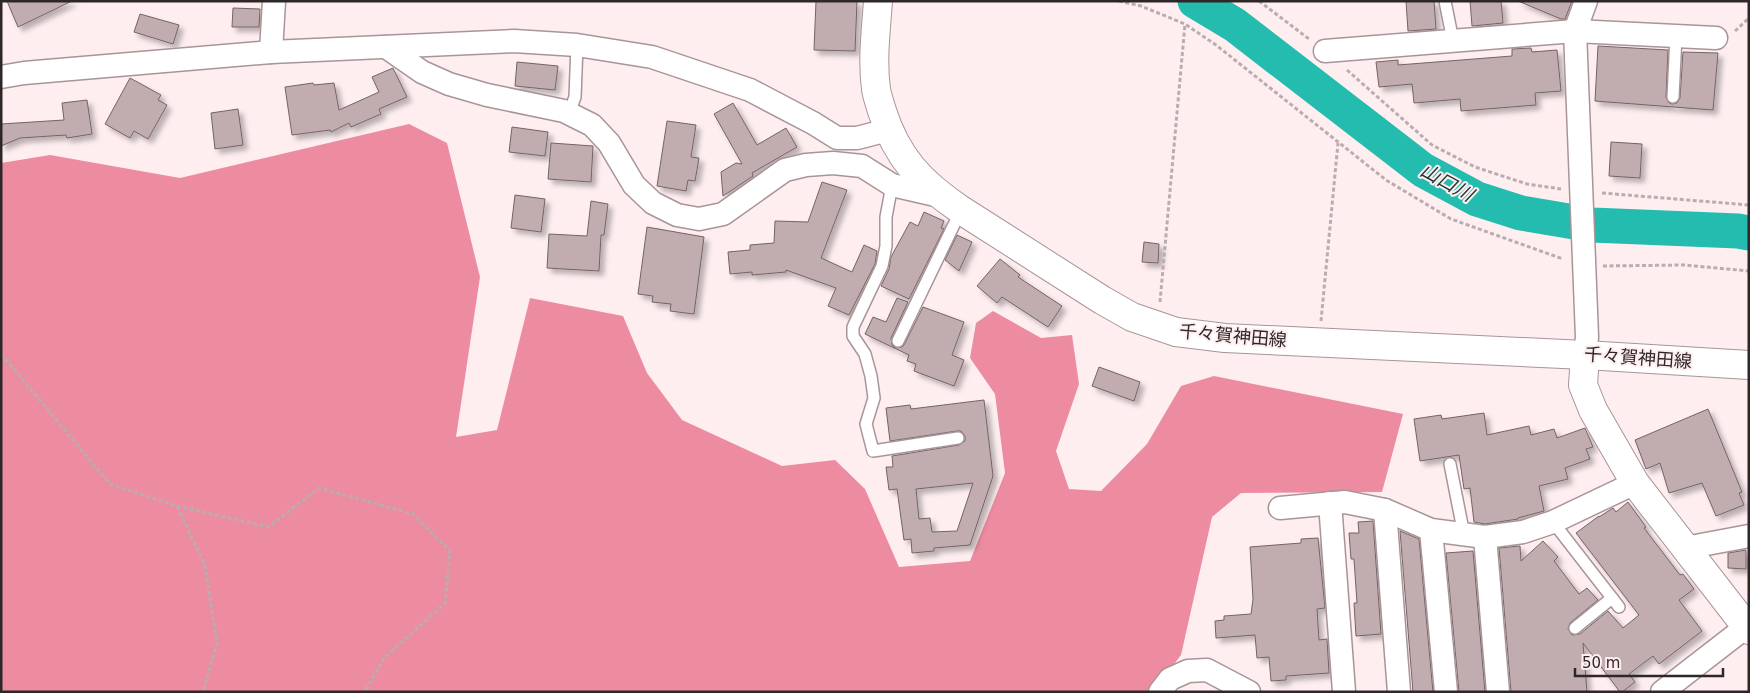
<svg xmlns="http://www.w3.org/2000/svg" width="1750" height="693" viewBox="0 0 1750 693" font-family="'DejaVu Sans','Noto Sans JP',sans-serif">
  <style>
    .forest { fill: #ed8ba0 }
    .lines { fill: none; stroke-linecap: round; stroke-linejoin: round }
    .river { stroke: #23bcaf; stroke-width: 35 }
    .building { fill: #c1adb0; stroke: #746365; fill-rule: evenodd; filter: url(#shadow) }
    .lane-casing { stroke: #a89598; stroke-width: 14 }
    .street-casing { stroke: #a89598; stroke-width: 25 }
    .secondary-casing { stroke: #a89598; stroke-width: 30 }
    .path { stroke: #baadaf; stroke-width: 3; stroke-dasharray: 4 2.5; stroke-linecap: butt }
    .lane { stroke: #fff; stroke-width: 11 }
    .street { stroke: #fff; stroke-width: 22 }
    .secondary { stroke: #fff; stroke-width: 28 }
    .labels { text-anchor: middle; stroke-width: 4; stroke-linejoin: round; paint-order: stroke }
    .street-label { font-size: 18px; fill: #2e2728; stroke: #feeef0 }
    .water-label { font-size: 19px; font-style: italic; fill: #1f3634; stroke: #feeef0 }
  </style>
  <defs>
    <filter id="shadow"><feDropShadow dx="4.5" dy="4.5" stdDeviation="2.5" flood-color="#0004"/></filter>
  </defs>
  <rect width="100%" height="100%" fill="#feeef0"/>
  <!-- forest -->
  <polygon class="forest" points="409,124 447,143 480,277 456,437 497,430 530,298 623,316 647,373 682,420 782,466 835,460 865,489 899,567 970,561 1005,473 995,394 970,358 976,323 993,311 1041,338 1072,335 1079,384 1056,451 1069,489 1101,491 1147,444 1181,386 1214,376 1403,414 1382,492 1241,493 1212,517 1181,655 1153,692 1,692 1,163 50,155 180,178"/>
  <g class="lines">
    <!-- river -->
    <polyline class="river" points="1195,1 1235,25 1423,170 1477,199 1521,213 1592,225 1738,231 1749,233"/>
  </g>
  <!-- building -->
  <g class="building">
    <polygon points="7,1 72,1 18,27"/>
    <polygon points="816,1 857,1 855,51 814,50"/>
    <polygon points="1406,1 1434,1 1436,29 1408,31"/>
    <polygon points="1470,1 1501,1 1503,23 1472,26"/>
    <polygon points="1518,1 1572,1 1565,19 1561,19"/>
    <polygon points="233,8 260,9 259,27 232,27"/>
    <polygon points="140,14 179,25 173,44 134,32"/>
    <polygon points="1598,46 1668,50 1666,97 1669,103 1672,104 1677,103 1680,98 1683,52 1718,53 1713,110 1595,101"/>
    <polygon points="1531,48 1532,52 1557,50 1561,91 1535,93 1536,105 1461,111 1460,99 1414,103 1412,84 1379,87 1376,62 1398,60 1398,65 1512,56 1512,49"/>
    <polygon points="517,62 558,66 555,90 515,86"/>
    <polygon points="393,68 407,97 379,109 381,114 351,127 349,123 331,132 330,130 292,135 285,87 313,83 314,85 334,83 339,110 379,92 372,77"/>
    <polygon points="130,78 161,95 158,100 167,105 148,139 134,131 130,138 105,124"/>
    <polygon points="87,100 92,134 67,138 66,135 20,138 1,146 1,124 64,120 62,103"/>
    <polygon points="733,103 757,145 786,128 797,147 752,173 753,176 723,196 721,172 736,163 742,164 714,114"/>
    <polygon points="238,109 243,145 215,149 211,113"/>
    <polygon points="667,121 696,125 691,157 699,158 695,181 688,180 686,191 657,186"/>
    <polygon points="512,127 548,132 545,156 509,152"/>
    <polygon points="1611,142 1642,144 1640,178 1609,176"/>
    <polygon points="551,143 593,146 591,182 548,179"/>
    <polygon points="822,182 847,190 821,258 852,272 864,245 877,251 875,264 849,315 828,306 836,288 786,270 786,272 752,275 752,272 730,274 728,252 750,250 750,245 774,243 775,221 808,222"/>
    <polygon points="515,195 545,199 541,232 511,228"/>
    <polygon points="591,201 608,204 604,235 601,235 599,271 547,268 549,234 587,236"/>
    <polygon points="924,212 944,221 941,228 944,229 909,299 881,286 889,269 891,257 910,222 918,226"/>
    <polygon points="647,227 704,237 694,314 670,311 671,304 652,302 653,296 638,294"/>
    <polygon points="957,235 972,242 959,271 945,260"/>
    <polygon points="1144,242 1159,244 1158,263 1142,262"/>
    <polygon points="1000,259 1020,275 1018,277 1062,306 1048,327 1002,297 997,303 977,286"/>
    <polygon points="897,298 908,302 891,338 892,345 895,348 902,347 904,345 923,307 964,322 952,355 964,360 954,386 914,371 916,364 907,361 909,355 865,334 873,317 886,322"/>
    <polygon points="1099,367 1140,382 1134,401 1092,386"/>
    <path d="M984 400 993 476 970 545 934 548V551L912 553 911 539 904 540 897 489 889 490 886 467H893L892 456 959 445 965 441V436L961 431H957L890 441 886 408 910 405 911 409ZM973 483 957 531 932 532 930 518 919 519 916 489Z"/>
    <polygon points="1708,409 1742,492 1739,493 1744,505 1716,516 1702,483 1669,493 1660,463 1646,469 1635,440"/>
    <polygon points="1484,413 1487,435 1529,426 1531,435 1554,429 1557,438 1585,428 1593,447 1586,449 1590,459 1565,468 1568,479 1539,486 1544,511 1518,518 1518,519 1485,524 1474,522 1470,488 1464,489 1459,455 1420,461 1414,419 1441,415 1442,419"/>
    <polygon points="1628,502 1646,527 1644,528 1680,575 1683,574 1694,589 1679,600 1702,631 1659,664 1653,656 1629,674 1635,682 1622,692 1620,692 1583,643 1587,692 1511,692 1499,548 1520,546 1521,561 1543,541 1558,557 1554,561 1579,594 1587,588 1598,600 1570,623 1568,629 1572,635 1580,634 1608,611 1623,628 1639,615 1576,533 1599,516 1599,517 1613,508 1616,512"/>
    <polygon points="1373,521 1381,634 1356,636 1354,603 1357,603 1354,559 1351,559 1349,533 1359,533 1358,522"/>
    <polygon points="1400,531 1419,539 1433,692 1413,692"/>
    <polygon points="1318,538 1325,608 1317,609 1319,640 1327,639 1329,673 1286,676 1286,680 1271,681 1269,657 1257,658 1255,635 1216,638 1215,621 1224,620 1224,616 1251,614 1253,599 1250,547 1301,543 1301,539"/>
    <polygon points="1746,550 1746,569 1728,568 1728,553"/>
    <polygon points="1473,551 1485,692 1459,692 1446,553"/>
  </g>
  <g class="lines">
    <!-- lane casing -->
    <g class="lane-casing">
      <g id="lane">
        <polyline points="1445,1 1453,41"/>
        <polyline points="1673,97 1676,36"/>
        <polyline points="564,111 572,105 575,97 577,45"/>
        <polyline points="892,185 886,217 886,246 882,266 853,327 853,336 865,354 871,376 874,398 866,424 873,451 958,438"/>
        <polyline points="898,341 961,210"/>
        <polyline points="1450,464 1464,535"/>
        <polyline points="1553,522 1619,607"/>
        <polyline points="1575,628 1612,598"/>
      </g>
    </g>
    <!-- street casing -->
    <g class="street-casing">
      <g id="street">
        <polyline points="386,47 422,72 449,84 487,95 564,111 592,125 609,143 634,185 653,203 677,215 699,219 723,214 785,170 806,165 833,163 862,166 892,185 940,196"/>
        <polyline points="1325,51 1575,31 1716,38"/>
        <polyline points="271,52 274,1"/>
        <polyline points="1,77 24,73 271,52 514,41 577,45 652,57 750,90 813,123 837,138 857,138 888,130"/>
        <polyline points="1585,355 1587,337 1575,31 1586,1"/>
        <polyline points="1330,503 1344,692"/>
        <polyline points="1280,508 1345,502 1385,510 1431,530 1485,537 1523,532 1553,522 1635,483"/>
        <polyline points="1385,510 1399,692"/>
        <polyline points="1431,530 1446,692"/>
        <polyline points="1485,537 1498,692"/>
        <polyline points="1685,548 1749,536"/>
        <polyline points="1160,692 1170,679 1188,671 1207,670 1249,692"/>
        <polyline points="1662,692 1746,627"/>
      </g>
    </g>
    <!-- secondary casing -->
    <g class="secondary-casing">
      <g id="secondary">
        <path d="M878 1C876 30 872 60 876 89 877 96 880 104 882 111 897 158 921 183 961 210L1102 300 1132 317 1176 332 1225 338 1585 355 1749 365"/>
        <polyline points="1585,355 1583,385 1593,410 1635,483 1749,630"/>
      </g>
    </g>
    <!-- path -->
    <g class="path">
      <polyline points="1119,1 1141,6 1185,24 1216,45 1386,180 1451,219 1563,259"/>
      <polyline points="1259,1 1309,39"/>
      <polyline points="1735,31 1749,18"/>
      <polyline points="1347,70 1432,145 1475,167 1527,184 1561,189"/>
      <polyline points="1602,193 1749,205"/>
      <polyline points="1603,266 1684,265 1749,271"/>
      <polyline points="1160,302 1185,24"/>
      <polyline points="1321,321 1338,143"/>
      <polyline points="1,354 110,484 177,506 205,565 217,643 203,692"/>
      <polyline points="177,506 268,527 319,488 413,514 450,551 445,603 384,658 365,692"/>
    </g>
    <!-- lane -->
    <use href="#lane" class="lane"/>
    <!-- street -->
    <use href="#street" class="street"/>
    <!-- secondary -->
    <use href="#secondary" class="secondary"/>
  </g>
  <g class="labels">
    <!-- street labels -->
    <g class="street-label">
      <text transform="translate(1233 336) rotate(5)" y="6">千々賀神田線</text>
      <text transform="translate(1638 358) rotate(4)" y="6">千々賀神田線</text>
    </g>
    <!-- water labels -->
    <g class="water-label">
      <text transform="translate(1447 182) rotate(29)" y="7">山口川</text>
    </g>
  </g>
  <!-- border -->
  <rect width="1750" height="693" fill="none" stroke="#2e2728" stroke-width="5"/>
  <!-- scale -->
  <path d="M1575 668v8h148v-8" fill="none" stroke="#2e2728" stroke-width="2.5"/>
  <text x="1582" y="668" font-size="15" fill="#2e2728" stroke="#feeef0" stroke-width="4" paint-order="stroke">50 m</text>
</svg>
